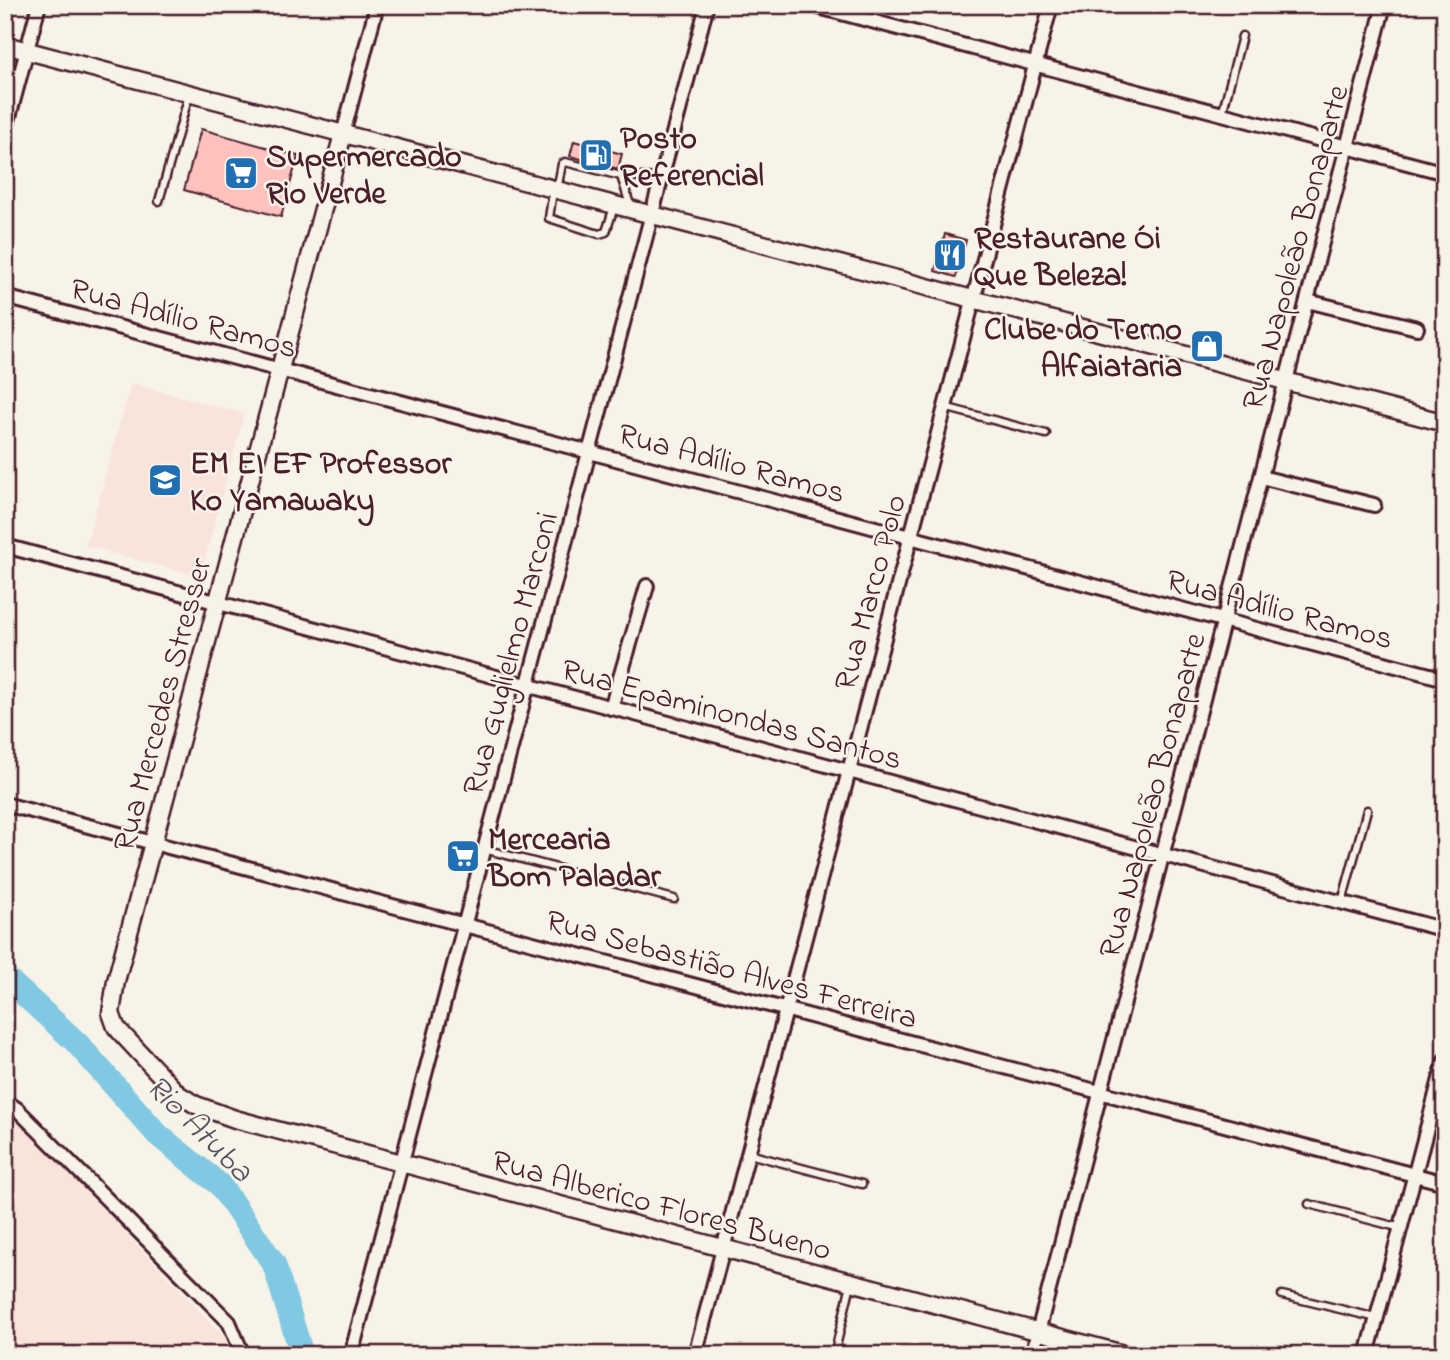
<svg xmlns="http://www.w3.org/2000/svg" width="1450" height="1360" viewBox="0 0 1450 1360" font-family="'Indie Flower',sans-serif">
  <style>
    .built { fill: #f9e4db }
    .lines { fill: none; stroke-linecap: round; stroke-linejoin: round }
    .river { stroke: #81c9e2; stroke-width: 24 }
    .building { fill: #fec1be; stroke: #4a1f2b; stroke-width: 2 }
    .service-casing { stroke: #4a1f2b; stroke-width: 11 }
    .minor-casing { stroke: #4a1f2b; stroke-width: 18 }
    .tertiary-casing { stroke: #4a1f2b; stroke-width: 21 }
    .service { stroke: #f7f3e8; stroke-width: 6 }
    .minor { stroke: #f7f3e8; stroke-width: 12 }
    .tertiary { stroke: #f7f3e8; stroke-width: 16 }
    .labels { text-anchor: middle; stroke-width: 5; stroke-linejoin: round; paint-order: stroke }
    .poi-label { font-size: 32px; font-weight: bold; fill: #4a1f2b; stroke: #f7f3e8; text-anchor: start }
    .street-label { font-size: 32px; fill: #4a1f2b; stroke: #f7f3e8 }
    .water-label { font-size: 33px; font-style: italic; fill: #5a5262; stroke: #f7f3e8 }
  </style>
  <rect width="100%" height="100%" fill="#f7f3e8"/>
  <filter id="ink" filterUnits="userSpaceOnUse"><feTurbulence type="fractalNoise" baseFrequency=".0143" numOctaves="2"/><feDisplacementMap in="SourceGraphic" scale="14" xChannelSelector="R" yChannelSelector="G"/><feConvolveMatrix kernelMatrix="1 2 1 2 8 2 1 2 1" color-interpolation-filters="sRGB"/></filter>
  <g filter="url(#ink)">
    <!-- built -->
    <g class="built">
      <polygon points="131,383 244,414 200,577 86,546"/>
      <polygon points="5,1115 23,1126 223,1335 229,1347 222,1355 5,1355"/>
    </g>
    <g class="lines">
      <!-- river -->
      <polyline class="river" points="5,977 76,1042 158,1135 220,1185 274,1264 302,1355"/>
    </g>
    <!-- building -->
    <g class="building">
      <polygon points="201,129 298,156 281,217 184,190"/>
      <polygon points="574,141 622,154 618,169 570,156"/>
      <polygon points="945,234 966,240 956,277 935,271"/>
    </g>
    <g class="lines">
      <!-- service casing -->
      <g class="service-casing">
        <g id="service">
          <polyline points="1222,114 1242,36"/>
          <polyline points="621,176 661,178"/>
          <polyline points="557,190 562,164 565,162 621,176 631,208"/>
          <polyline points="553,191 549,218 599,234 606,232 614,207"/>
          <polyline points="159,201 189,95"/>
          <polyline points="944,407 1046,434"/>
          <polyline points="484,849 674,899"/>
          <polyline points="1342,902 1367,810"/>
          <polyline points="749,1154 862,1184"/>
          <polyline points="1309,1204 1401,1228"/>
          <polyline points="1282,1295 1377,1318"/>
          <polyline points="834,1355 851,1284"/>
        </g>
      </g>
      <!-- minor casing -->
      <g class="minor-casing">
        <g id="minor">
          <polyline points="811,5 1445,173"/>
          <polyline points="5,132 39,5"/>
          <polyline points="343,134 377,5"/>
          <polyline points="5,297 1445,679"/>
          <polyline points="1307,301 1417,328"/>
          <polyline points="1261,477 1374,505"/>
          <polyline points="5,546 1445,930"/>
          <polyline points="611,708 647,586"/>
          <polyline points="5,804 1445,1183"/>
          <polyline points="5,1101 17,1109 229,1322 243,1355"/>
          <polyline points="351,1355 707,5"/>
          <polyline points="695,1355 1051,5"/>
          <polyline points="1032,1355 1384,5"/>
          <polyline points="1367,1355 1445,1060"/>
        </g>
      </g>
      <!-- tertiary casing -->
      <g class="tertiary-casing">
        <g id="tertiary">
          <polyline points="5,45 1445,423"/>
          <polyline points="343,134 116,981 111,1013 116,1027 123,1035 178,1094 196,1105 235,1119 1127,1355"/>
        </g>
      </g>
      <!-- service -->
      <use href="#service" class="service"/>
      <!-- minor -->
      <use href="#minor" class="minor"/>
      <!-- tertiary -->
      <use href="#tertiary" class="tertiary"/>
    </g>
  </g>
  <!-- icons -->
  <defs>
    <g id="fuel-square" transform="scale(1.75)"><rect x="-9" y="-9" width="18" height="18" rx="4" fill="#1f6fb2" stroke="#f7f3e8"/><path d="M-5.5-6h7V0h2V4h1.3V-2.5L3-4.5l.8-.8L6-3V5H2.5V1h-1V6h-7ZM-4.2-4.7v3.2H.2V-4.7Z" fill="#fff"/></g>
    <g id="supermarket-square" transform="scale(1.75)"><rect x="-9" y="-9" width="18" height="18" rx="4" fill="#1f6fb2" stroke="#f7f3e8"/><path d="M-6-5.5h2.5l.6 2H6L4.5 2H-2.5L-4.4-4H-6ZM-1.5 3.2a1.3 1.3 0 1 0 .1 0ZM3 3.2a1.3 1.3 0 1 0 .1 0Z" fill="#fff"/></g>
    <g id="restaurant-square" transform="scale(1.75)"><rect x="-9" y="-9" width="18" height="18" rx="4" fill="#1f6fb2" stroke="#f7f3e8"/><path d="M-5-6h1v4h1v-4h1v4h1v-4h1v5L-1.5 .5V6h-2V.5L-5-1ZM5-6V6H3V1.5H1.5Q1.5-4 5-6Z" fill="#fff"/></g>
    <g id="shop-square" transform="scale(1.75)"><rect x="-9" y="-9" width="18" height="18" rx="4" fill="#1f6fb2" stroke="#f7f3e8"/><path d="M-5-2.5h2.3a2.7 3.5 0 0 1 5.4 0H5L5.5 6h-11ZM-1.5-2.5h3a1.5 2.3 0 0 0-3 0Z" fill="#fff"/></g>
    <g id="school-square" transform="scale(1.75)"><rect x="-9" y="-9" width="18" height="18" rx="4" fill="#1f6fb2" stroke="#f7f3e8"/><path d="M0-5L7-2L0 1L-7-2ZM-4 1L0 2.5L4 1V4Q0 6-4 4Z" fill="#fff"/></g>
  </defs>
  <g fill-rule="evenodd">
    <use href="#fuel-square" x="596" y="155"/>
    <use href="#supermarket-square" x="241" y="173"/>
    <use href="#restaurant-square" x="950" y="255"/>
    <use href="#shop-square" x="1207" y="346"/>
    <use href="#school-square" x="165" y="480"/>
    <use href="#supermarket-square" x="463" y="856"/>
  </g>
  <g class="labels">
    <!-- poi labels -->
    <g class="poi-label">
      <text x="620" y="148">Posto<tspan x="620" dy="37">Referencial</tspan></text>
      <text x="266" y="166">Supermercado<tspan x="266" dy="37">Rio Verde</tspan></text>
      <text x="974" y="248">Restaurane Ói<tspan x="974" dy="37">Que Beleza!</tspan></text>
      <text x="1182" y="339" text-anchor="end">Clube do Terno<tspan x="1182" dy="37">Alfaiataria</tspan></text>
      <text x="190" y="473">EM EI EF Professor<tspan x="190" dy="37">Ko Yamawaky</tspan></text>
      <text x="488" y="849">Mercearia<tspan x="488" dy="37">Bom Paladar</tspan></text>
    </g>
    <!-- street labels -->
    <g class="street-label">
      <text transform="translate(1294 247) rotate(-75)" y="11">Rua Napoleão Bonaparte</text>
      <text transform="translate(184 317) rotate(15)" y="11">Rua Adílio Ramos</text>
      <text transform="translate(732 462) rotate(15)" y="11">Rua Adílio Ramos</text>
      <text transform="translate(869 592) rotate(-75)" y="11">Rua Marco Polo</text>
      <text transform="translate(1280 608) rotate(15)" y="11">Rua Adílio Ramos</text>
      <text transform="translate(509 653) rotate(-75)" y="11">Rua Guglielmo Marconi</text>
      <text transform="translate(161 704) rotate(-75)" y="11">Rua Mercedes Stresser</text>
      <text transform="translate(732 713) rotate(15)" y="11">Rua Epaminondas Santos</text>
      <text transform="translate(1151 795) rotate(-75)" y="11">Rua Napoleão Bonaparte</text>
      <text transform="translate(732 968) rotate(15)" y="11">Rua Sebastião Alves Ferreira</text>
      <text transform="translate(662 1204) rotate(15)" y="11">Rua Alberico Flores Bueno</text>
    </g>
    <!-- water labels -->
    <g class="water-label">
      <text transform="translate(201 1127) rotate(45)" y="12">Rio Atuba</text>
    </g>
  </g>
  <!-- margin -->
  <rect width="1450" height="1360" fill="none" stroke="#f7f3e8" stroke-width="28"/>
  <rect x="14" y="14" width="1422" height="1332" fill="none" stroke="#4a1f2b" stroke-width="2.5" filter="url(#ink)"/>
</svg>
